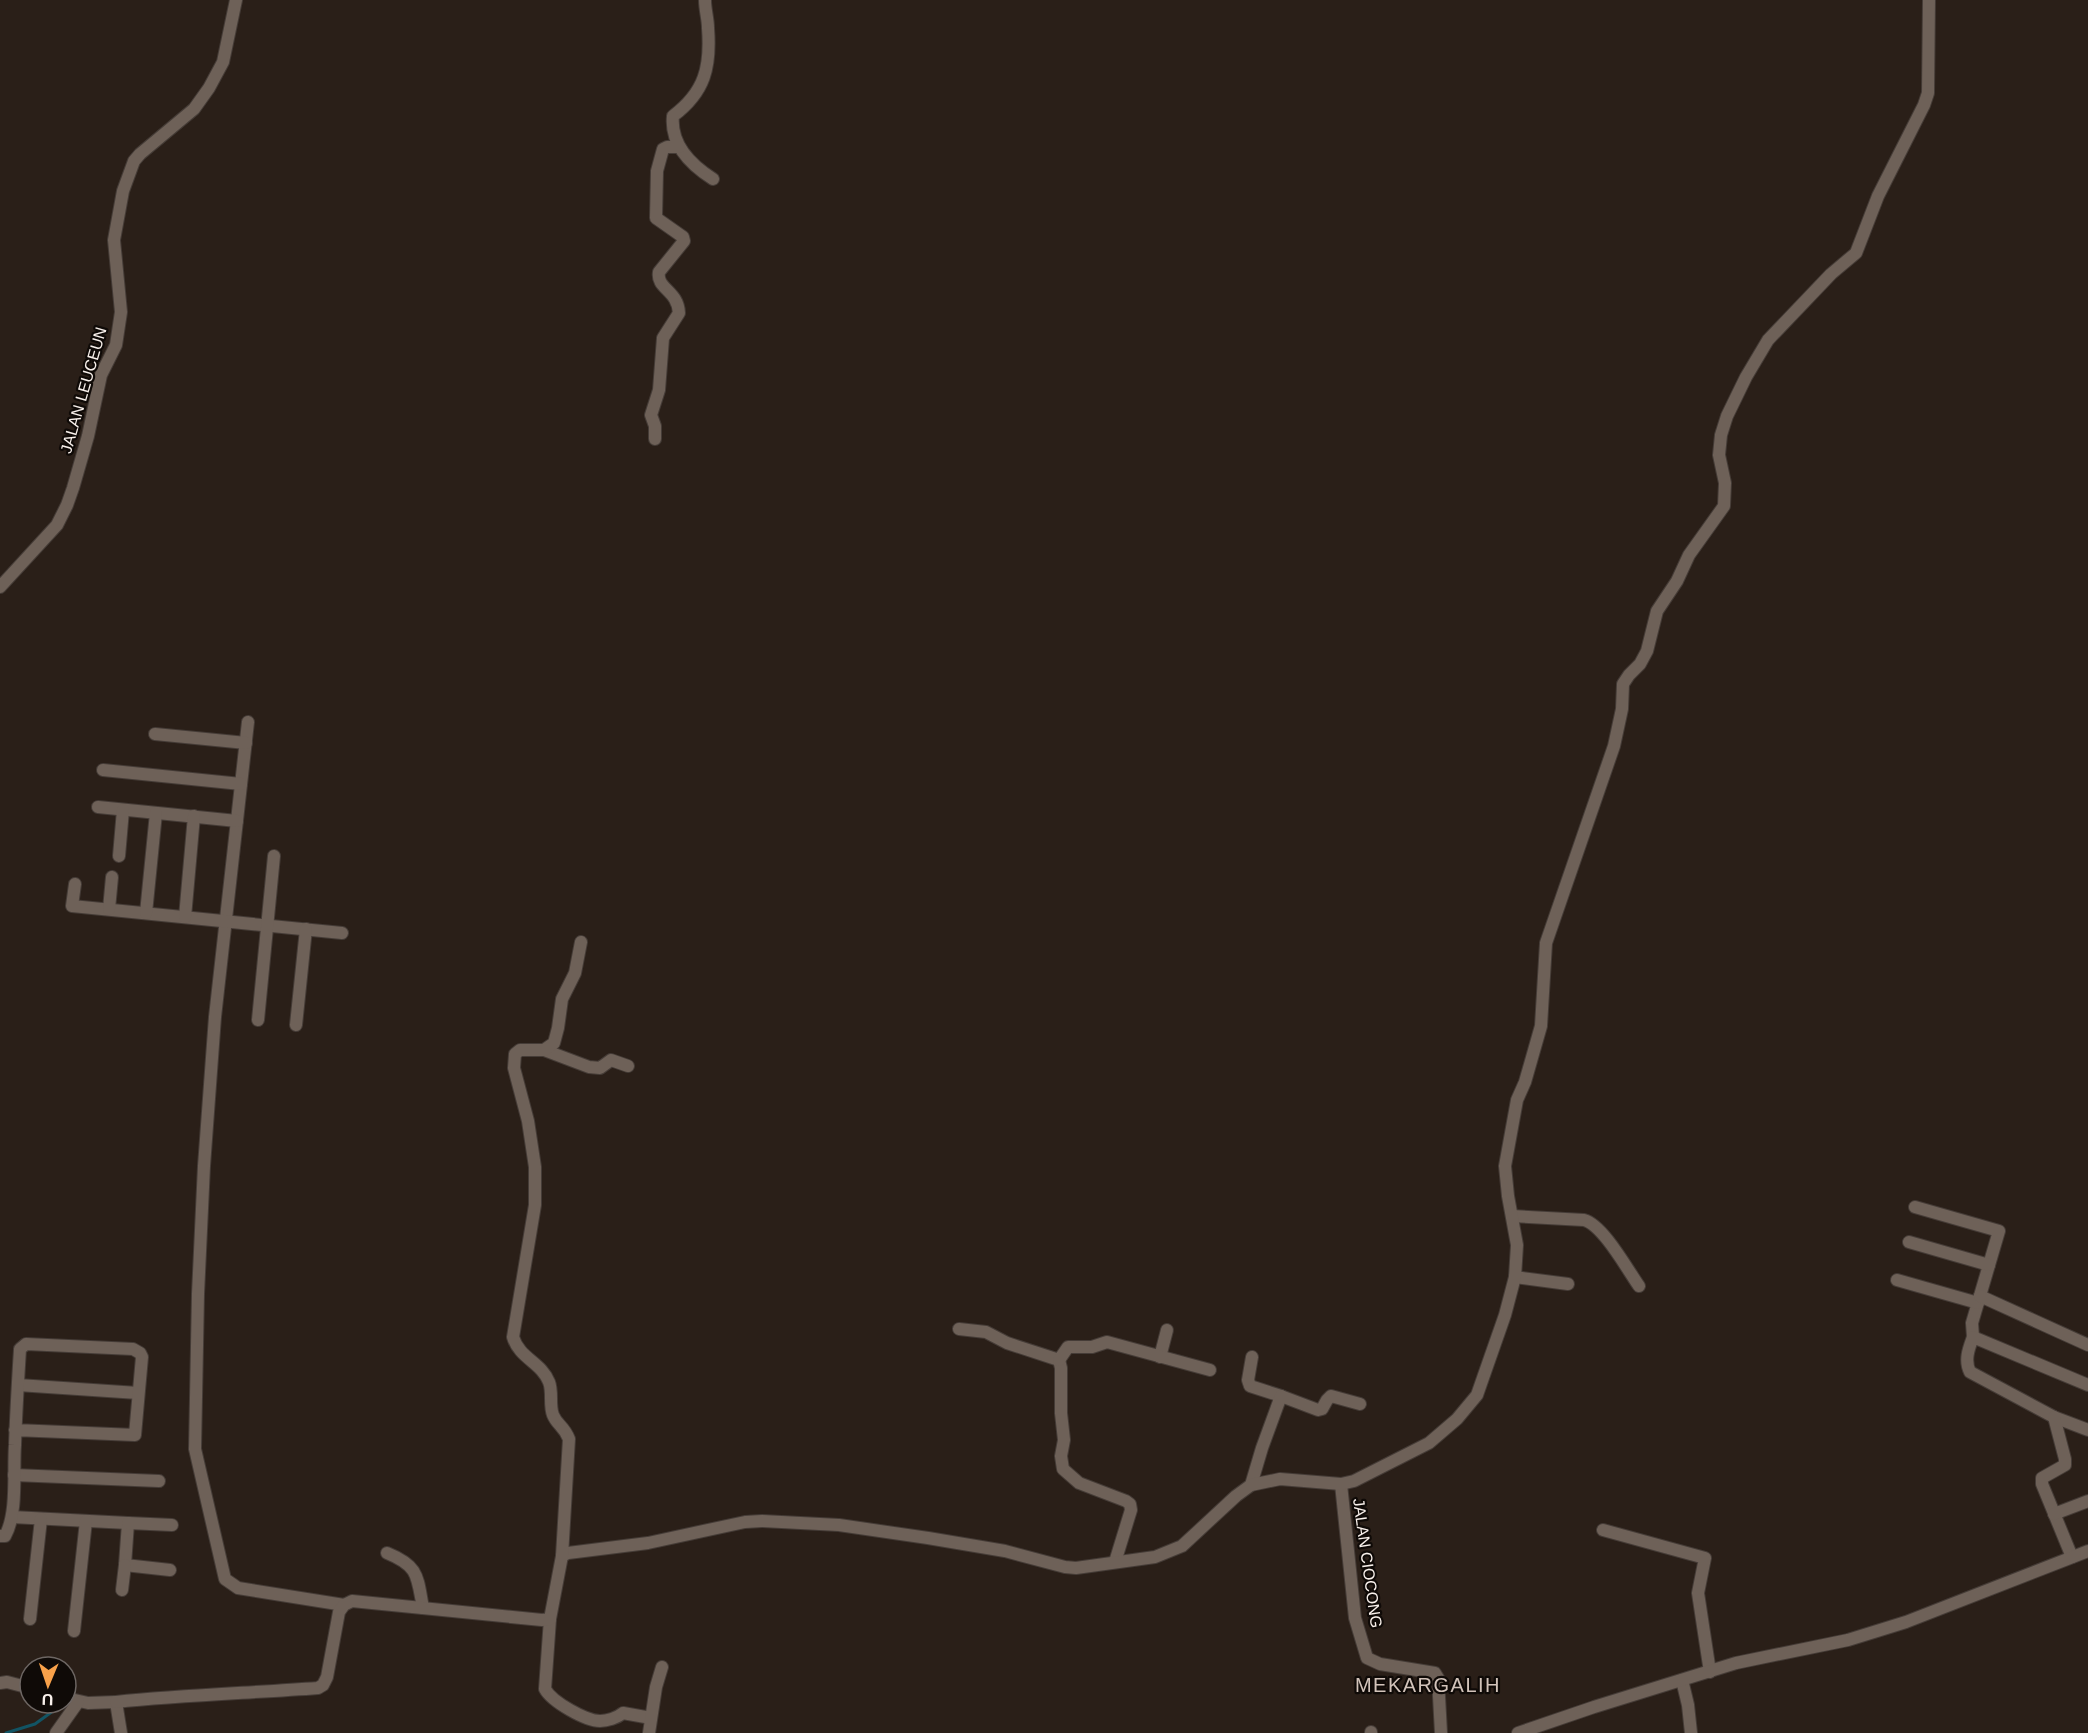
<svg xmlns="http://www.w3.org/2000/svg" width="2088" height="1733" viewBox="0 0 2088 1733" font-family="Helvetica,sans-serif">
  <style>
    .lines { fill: none; stroke-linecap: round; stroke-linejoin: round }
    .stream { stroke: #125464; stroke-width: 3 }
    .minor-casing { stroke: #453c37; stroke-width: 14 }
    .minor { stroke: #6e6158; stroke-width: 12 }
    .labels { text-anchor: middle; stroke-width: 4.5; stroke-linejoin: round; paint-order: stroke }
    .street-label { font-size: 16px; fill: #f9f1ec; stroke: #0f0a07 }
    .quarter-label { font-size: 20px; letter-spacing: 1.5px; fill: #d2c3ba; stroke: #0f0a07 }
  </style>
  <rect width="100%" height="100%" fill="#2a1f18"/>
  <g class="lines">
    <!-- stream -->
    <polyline class="stream" points="6,1733 35,1724 60,1706 62,1703"/>
    <!-- minor casing -->
    <g class="minor-casing">
      <g id="minor">
        <path d="M705 0C705 10 708 19 708 28 711 67 705 92 673 116 670 145 691 165 713 179"/>
        <path d="M655 439V426L651 415 659 390 663 338 679 313C678 290 656 289 659 272L684 241 683 237 656 218 657 171 663 149 667 147H679"/>
        <polyline points="0,587 57,525 67,505 73,488 88,436 101,375 116,345 121,312 114,240 123,191 134,161 140,154 194,109 209,88 223,62 236,0"/>
        <polyline points="248,722 215,1017 204,1166 198,1294 195,1449 225,1579 238,1588 344,1605"/>
        <polyline points="155,734 246,743"/>
        <polyline points="103,770 241,784"/>
        <polyline points="98,807 237,821"/>
        <polyline points="119,856 123,810"/>
        <polyline points="75,884 72,906 342,933"/>
        <polyline points="109,909 112,877"/>
        <polyline points="146,913 156,813"/>
        <polyline points="185,917 194,816"/>
        <polyline points="258,1020 274,856"/>
        <polyline points="296,1025 306,929"/>
        <polyline points="544,1050 589,1067 600,1068 611,1060 628,1066"/>
        <polyline points="1915,1207 1999,1231 1972,1323 1973,1337"/>
        <path d="M1512 1216 1584 1220C1603 1225 1627 1269 1639 1286"/>
        <polyline points="1909,1242 1989,1265"/>
        <polyline points="1515,1277 1568,1284"/>
        <polyline points="1897,1280 1978,1303"/>
        <polyline points="1980,1296 2088,1345"/>
        <polyline points="959,1329 986,1332 1007,1343 1059,1360 1061,1368 1061,1413 1064,1440 1061,1456 1063,1469 1079,1483 1126,1501 1130,1504 1131,1510 1115,1562"/>
        <polyline points="1160,1357 1167,1330"/>
        <polyline points="1252,1357 1248,1380 1250,1386 1281,1396"/>
        <polyline points="1059,1360 1068,1347 1092,1347 1107,1342 1210,1370"/>
        <polyline points="18,1385 138,1393"/>
        <path d="M2088 1385 1973 1337C1969 1348 1964 1360 1970 1372L2054 1417 2088 1430"/>
        <polyline points="2054,1417 2065,1459 2065,1465 2042,1478 2042,1484 2072,1557"/>
        <polyline points="14,1475 159,1481"/>
        <polyline points="1341,1484 1355,1618 1367,1658 1380,1664 1435,1673 1438,1678 1441,1733"/>
        <polyline points="1251,1485 1262,1448 1281,1396 1318,1410 1322,1409 1327,1400 1331,1396 1360,1404"/>
        <polyline points="2054,1514 2088,1501"/>
        <polyline points="12,1517 128,1523 125,1565 170,1570"/>
        <polyline points="128,1523 172,1525"/>
        <polyline points="1603,1530 1705,1558 1698,1593 1710,1672"/>
        <path d="M0 1536H5C18 1513 13 1472 15 1445 16 1413 18 1381 20 1349L26 1344 133 1349 140 1353 142 1357 135 1435 15 1430"/>
        <path d="M387 1553C419 1566 417 1576 423 1608"/>
        <polyline points="562,1556 568,1553 648,1543 745,1522 762,1521 839,1525 928,1538 1005,1551 1065,1567 1076,1568 1155,1557 1182,1546 1236,1496 1251,1485 1280,1479 1341,1484 1354,1481 1429,1443 1457,1419 1477,1395 1505,1315 1515,1277 1517,1245 1508,1196 1505,1166 1517,1100 1525,1082 1541,1026 1546,943 1614,746 1622,709 1623,684 1629,675 1640,664 1647,651 1657,611 1677,581 1689,555 1724,506 1725,483 1719,455 1721,435 1727,416 1746,377 1768,340 1831,274 1856,253 1878,196 1924,105 1928,93 1929,0"/>
        <polyline points="122,1590 125,1565"/>
        <polyline points="30,1619 41,1519"/>
        <path d="M550 1619 545 1689C552 1702 586 1721 600 1721 607 1721 617 1718 623 1713L651 1718"/>
        <polyline points="74,1631 86,1521"/>
        <polyline points="1682,1680 1688,1705 1691,1733"/>
        <polyline points="0,1683 7,1682 30,1688"/>
        <polyline points="66,1698 88,1703 116,1702 121,1733"/>
        <path d="M116 1702C183 1695 251 1693 318 1688L323 1685 327 1677 339 1612 344 1605 352 1601 542 1620 550 1619 562 1556 569 1439C564 1426 557 1425 553 1415 549 1405 553 1392 549 1382 542 1363 519 1358 513 1337L535 1205V1167L528 1121 514 1068 515 1054 520 1050H544L554 1043 558 1028 562 999 575 973 581 942"/>
        <polyline points="1371,1732 1371,1733"/>
        <polyline points="56,1733 78,1702"/>
        <polyline points="649,1733 656,1687 662,1667"/>
        <polyline points="1518,1733 1594,1707 1736,1663 1848,1640 1906,1622 2088,1551"/>
      </g>
    </g>
    <!-- minor -->
    <use href="#minor" class="minor"/>
  </g>
  <g class="labels">
    <!-- street labels -->
    <g class="street-label">
      <text transform="translate(83 390) rotate(-74)" y="6">JALAN LEUCEUN</text>
      <text transform="translate(1368 1563) rotate(82)" y="6">JALAN CIOCONG</text>
    </g>
    <!-- quarter labels -->
    <g class="quarter-label">
      <text x="1428" y="1692">MEKARGALIH</text>
    </g>
  </g>
  <!-- north arrow -->
  <g transform="translate(48 1685) rotate(182)"><circle r="28" fill="#0f0a07" stroke="#6d6663" stroke-width="1.5"/>
  <path d="M0-4.5L10 22L0 15L-10 22Z" fill="#f8a14a"/>
  <text y="-9" font-size="16" font-weight="bold" text-anchor="middle" fill="#f9f1ec">U</text>
  </g>
</svg>
